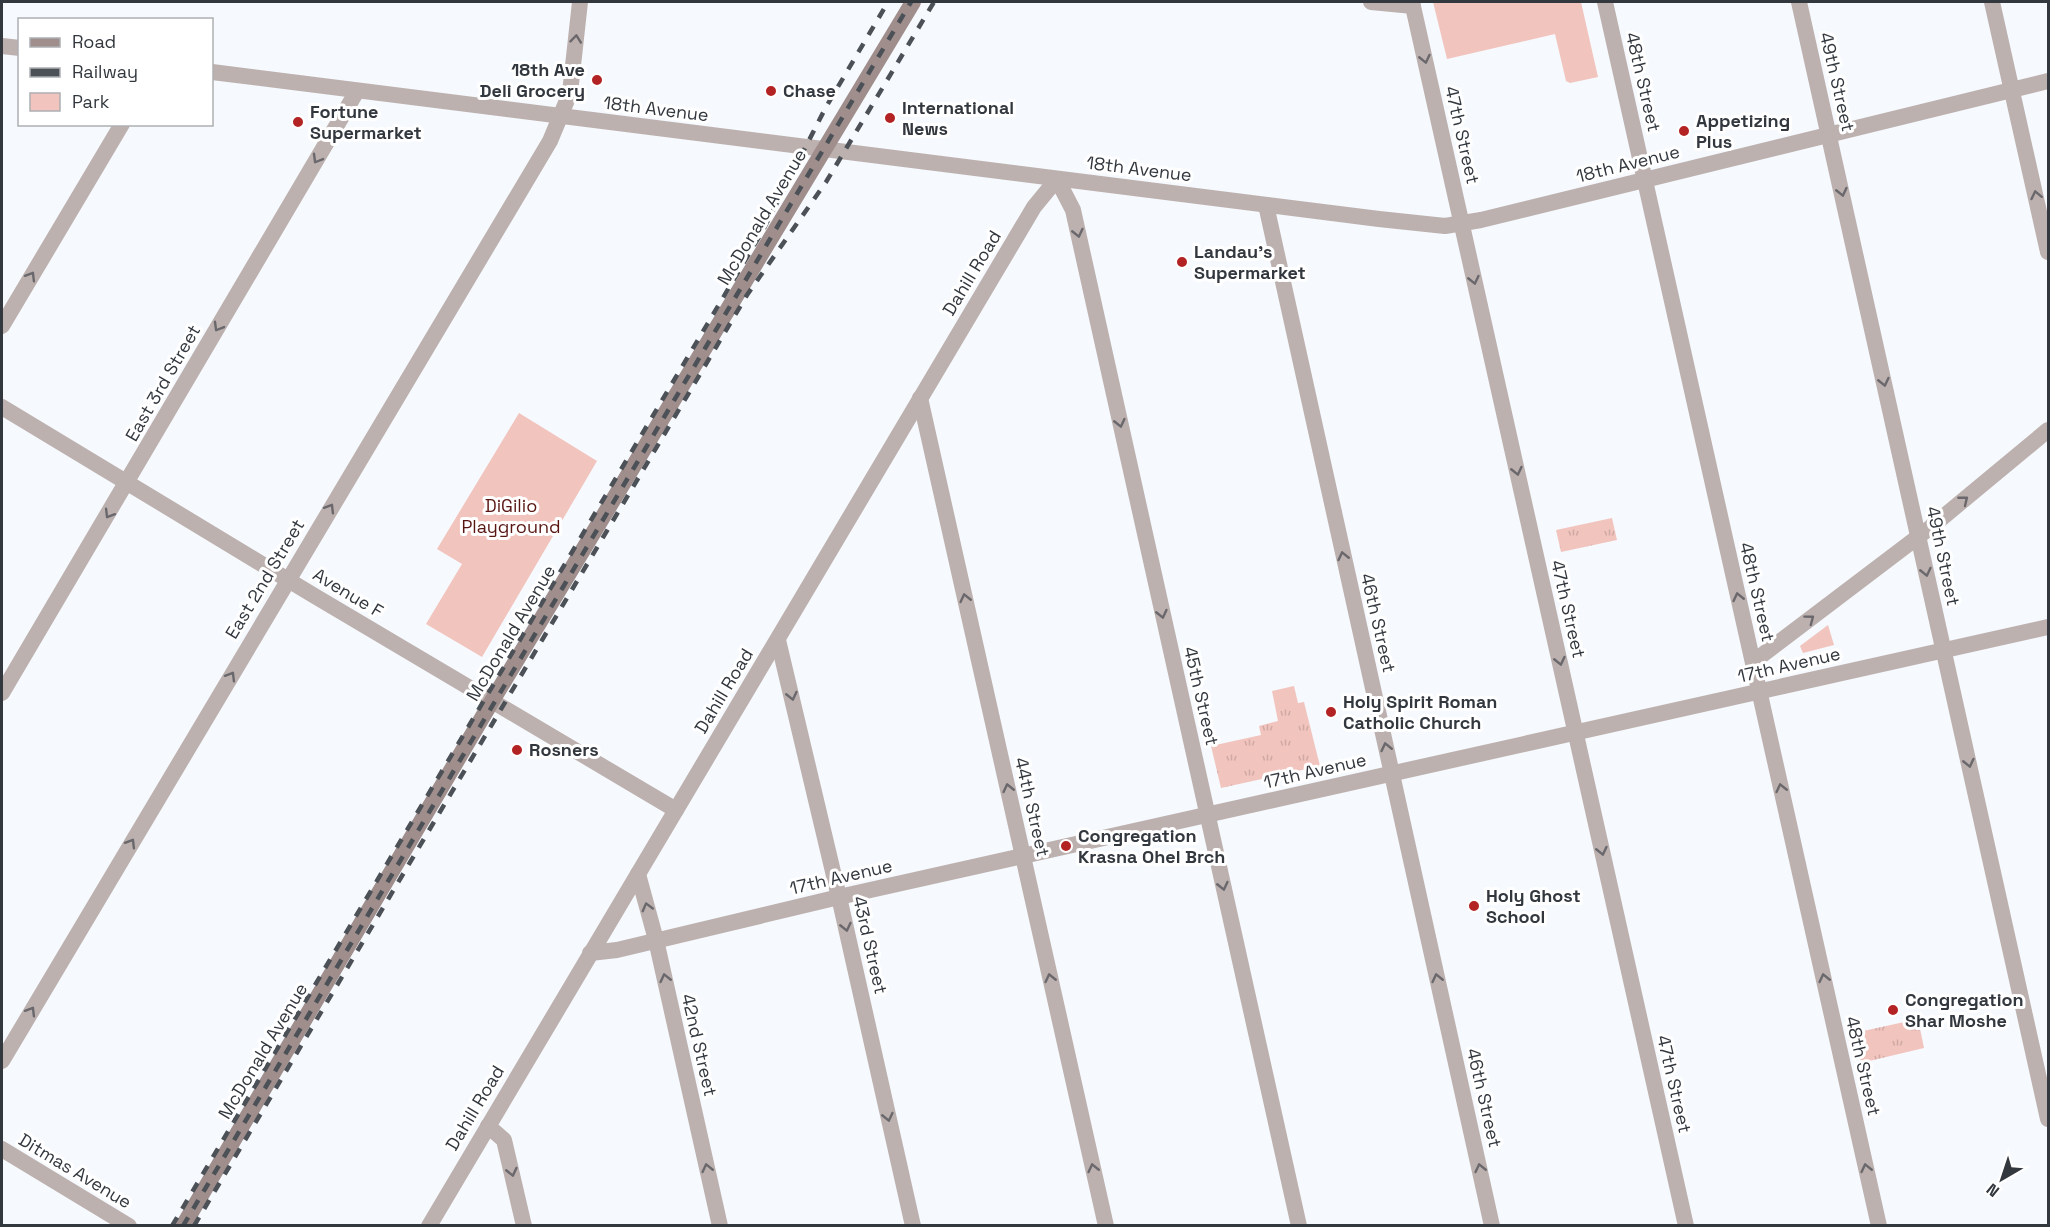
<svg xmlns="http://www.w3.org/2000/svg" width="2050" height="1227" viewBox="0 0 2050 1227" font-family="'Space Grotesk',sans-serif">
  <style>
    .grass { fill: url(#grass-tufts) }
    .park { fill: #f2c4be }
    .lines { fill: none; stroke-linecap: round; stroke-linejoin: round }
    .minor { stroke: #bcb1af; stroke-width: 16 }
    .tertiary { stroke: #bcb1af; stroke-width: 16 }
    .secondary { stroke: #9f8e8c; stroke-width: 16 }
    .rail { stroke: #4c5157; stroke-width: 4.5; stroke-dasharray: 10 10; stroke-linecap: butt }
    .oneway { stroke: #6a686c }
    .poi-dot { fill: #b32323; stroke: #fff; stroke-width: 2 }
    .labels { text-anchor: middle; stroke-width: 6; stroke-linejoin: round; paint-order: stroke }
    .poi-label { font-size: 18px; font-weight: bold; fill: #33383f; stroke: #fff; text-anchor: start }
    .street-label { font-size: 18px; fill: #33383f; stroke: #fff }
    .park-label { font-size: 18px; fill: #581613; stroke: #fff }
  </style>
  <defs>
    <pattern id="grass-tufts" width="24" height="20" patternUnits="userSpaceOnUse" patternTransform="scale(1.5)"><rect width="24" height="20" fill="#f2c4be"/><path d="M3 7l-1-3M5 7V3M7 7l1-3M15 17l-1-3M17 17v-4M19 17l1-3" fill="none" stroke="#d0a9a4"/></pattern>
  </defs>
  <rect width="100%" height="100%" fill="#f6f9fd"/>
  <!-- grass -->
  <g class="grass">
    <polygon points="1612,518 1617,540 1561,552 1556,530"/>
    <polygon points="1294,686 1298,703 1304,702 1320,766 1221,788 1211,746 1261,735 1259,726 1278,721 1272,691"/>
    <polygon points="1918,1019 1924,1048 1861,1063 1854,1033"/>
  </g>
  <!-- park -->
  <g class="park">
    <polygon points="1433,2 1581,2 1598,77 1570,83 1566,81 1555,34 1447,59"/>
    <polygon points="519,413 597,461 482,657 426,624 462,564 437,549"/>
    <polygon points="1828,625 1834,645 1803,653 1800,646"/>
  </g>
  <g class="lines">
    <!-- minor -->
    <g class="minor">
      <polyline points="1371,2 1413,6"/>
      <polyline points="1412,2 1686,1226"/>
      <polyline points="1605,2 1879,1226"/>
      <polyline points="1799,2 2048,1119"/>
      <polyline points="1992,2 2048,252"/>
      <polyline points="1266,205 1492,1226"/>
      <polyline points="2,326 122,124"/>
      <polyline points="920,398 1106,1226"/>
      <polyline points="2,407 313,595 676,810"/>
      <polyline points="778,640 839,897 913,1226"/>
      <polyline points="1753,662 1931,527 2048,430"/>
      <polyline points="2,693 357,91"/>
      <polyline points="638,874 656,940 720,1226"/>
      <polyline points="590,953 617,950 839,897 2048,627"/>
      <polyline points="2,1061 550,141 570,93 580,2"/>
      <polyline points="488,1126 504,1140 524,1226"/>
      <polyline points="2,1149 129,1226"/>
      <polyline points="429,1226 1034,207 1057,179 1073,210 1299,1226"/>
    </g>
    <!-- tertiary -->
    <g class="tertiary">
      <polyline points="2,46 20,48"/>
      <polyline points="212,72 1379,219 1445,226 1481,220 2048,81"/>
    </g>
    <!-- secondary -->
    <polyline class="secondary" points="183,1226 492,701 913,2"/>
    <!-- rail -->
    <g class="rail">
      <polyline points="172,1226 762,232 826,107 888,2"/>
      <polyline points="183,1226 911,2"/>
      <polyline points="194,1226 747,295 826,182 934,2"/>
    </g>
  </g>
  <!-- one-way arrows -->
  <defs><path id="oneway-chevron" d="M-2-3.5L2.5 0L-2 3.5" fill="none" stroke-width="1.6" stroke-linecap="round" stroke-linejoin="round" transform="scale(1.5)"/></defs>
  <g class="oneway">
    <use href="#oneway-chevron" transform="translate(576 39) rotate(-84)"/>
    <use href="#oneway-chevron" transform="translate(1425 59) rotate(77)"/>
    <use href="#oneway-chevron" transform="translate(317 159) rotate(120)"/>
    <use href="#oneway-chevron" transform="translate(1842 192) rotate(77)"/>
    <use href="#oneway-chevron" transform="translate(2036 195) rotate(-102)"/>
    <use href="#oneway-chevron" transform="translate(1078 233) rotate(77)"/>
    <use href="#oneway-chevron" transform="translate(31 276) rotate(-59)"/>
    <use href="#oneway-chevron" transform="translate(1474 280) rotate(77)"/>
    <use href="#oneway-chevron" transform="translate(218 327) rotate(120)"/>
    <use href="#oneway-chevron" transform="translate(1884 382) rotate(77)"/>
    <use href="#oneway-chevron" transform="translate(1120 423) rotate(77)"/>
    <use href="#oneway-chevron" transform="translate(1517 471) rotate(77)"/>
    <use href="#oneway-chevron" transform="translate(1964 500) rotate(-39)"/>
    <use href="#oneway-chevron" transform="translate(330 508) rotate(-59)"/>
    <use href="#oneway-chevron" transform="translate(109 514) rotate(121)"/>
    <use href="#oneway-chevron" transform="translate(1343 556) rotate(-103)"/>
    <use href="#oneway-chevron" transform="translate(1926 572) rotate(77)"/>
    <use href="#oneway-chevron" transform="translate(1738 597) rotate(-103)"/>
    <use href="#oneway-chevron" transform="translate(965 598) rotate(-103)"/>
    <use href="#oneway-chevron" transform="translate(1162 614) rotate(77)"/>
    <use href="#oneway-chevron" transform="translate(1810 619) rotate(-37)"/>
    <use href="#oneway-chevron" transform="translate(1560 661) rotate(77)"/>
    <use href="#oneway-chevron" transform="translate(231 676) rotate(-59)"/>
    <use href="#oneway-chevron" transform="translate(792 696) rotate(77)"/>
    <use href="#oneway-chevron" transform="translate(1386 747) rotate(-103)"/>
    <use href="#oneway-chevron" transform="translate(1969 763) rotate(77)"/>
    <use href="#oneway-chevron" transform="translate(1008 788) rotate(-103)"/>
    <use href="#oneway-chevron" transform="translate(1781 788) rotate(-103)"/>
    <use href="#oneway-chevron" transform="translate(131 843) rotate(-59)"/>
    <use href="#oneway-chevron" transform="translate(1602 851) rotate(77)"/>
    <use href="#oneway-chevron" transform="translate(1223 886) rotate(77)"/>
    <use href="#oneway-chevron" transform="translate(647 907) rotate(-105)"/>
    <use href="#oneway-chevron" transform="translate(846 927) rotate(77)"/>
    <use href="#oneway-chevron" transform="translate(665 978) rotate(-103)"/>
    <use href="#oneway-chevron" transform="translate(1050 978) rotate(-103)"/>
    <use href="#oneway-chevron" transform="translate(1437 978) rotate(-103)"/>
    <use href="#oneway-chevron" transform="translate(1824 978) rotate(-103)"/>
    <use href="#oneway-chevron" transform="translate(31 1011) rotate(-59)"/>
    <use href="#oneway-chevron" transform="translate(888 1117) rotate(77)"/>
    <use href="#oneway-chevron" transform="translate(707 1168) rotate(-103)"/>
    <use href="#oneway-chevron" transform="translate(1093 1168) rotate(-103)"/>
    <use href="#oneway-chevron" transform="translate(1480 1168) rotate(-103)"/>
    <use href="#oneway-chevron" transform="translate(1866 1168) rotate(-103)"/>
    <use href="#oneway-chevron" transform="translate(512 1172) rotate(77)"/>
  </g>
  <!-- markers -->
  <g class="poi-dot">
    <circle cx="597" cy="80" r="6"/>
    <circle cx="771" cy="91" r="6"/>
    <circle cx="890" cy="118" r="6"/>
    <circle cx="298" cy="122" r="6"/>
    <circle cx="1684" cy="131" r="6"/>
    <circle cx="1182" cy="262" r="6"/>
    <circle cx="1331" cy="712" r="6"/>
    <circle cx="517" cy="750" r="6"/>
    <circle cx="1066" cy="846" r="6"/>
    <circle cx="1474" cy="906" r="6"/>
    <circle cx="1893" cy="1010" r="6"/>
  </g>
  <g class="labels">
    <!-- poi labels -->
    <g class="poi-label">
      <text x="585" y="76" text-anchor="end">18th Ave<tspan x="585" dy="21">Deli Grocery</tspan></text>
      <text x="783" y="97">Chase</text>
      <text x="902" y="114">International<tspan x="902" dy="21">News</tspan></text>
      <text x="310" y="118">Fortune<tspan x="310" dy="21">Supermarket</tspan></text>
      <text x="1696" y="127">Appetizing<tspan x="1696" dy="21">Plus</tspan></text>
      <text x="1194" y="258">Landau's<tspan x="1194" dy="21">Supermarket</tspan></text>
      <text x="1343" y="708">Holy Spirit Roman<tspan x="1343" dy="21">Catholic Church</tspan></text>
      <text x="529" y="756">Rosners</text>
      <text x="1078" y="842">Congregation<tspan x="1078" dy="21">Krasna Ohel Brch</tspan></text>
      <text x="1486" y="902">Holy Ghost<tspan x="1486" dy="21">School</tspan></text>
      <text x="1905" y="1006">Congregation<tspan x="1905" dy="21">Shar Moshe</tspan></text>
    </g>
    <!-- street labels -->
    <g class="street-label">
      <text transform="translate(1643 82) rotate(77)" y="6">48th Street</text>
      <text transform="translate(1837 82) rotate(77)" y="6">49th Street</text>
      <text transform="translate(656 109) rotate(7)" y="6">18th Avenue</text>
      <text transform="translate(1462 135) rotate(77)" y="6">47th Street</text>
      <text transform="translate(1628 164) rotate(-14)" y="6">18th Avenue</text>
      <text transform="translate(1139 169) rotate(7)" y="6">18th Avenue</text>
      <text transform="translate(762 217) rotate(-59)" y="6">McDonald Avenue</text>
      <text transform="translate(972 273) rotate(-59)" y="6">Dahill Road</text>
      <text transform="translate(163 383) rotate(-60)" y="6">East 3rd Street</text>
      <text transform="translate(1943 556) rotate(78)" y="6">49th Street</text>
      <text transform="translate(265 579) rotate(-59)" y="6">East 2nd Street</text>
      <text transform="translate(1757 592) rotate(77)" y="6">48th Street</text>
      <text transform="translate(348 593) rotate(31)" y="6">Avenue F</text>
      <text transform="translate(1568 609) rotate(77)" y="6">47th Street</text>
      <text transform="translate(1378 623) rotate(77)" y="6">46th Street</text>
      <text transform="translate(511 633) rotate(-59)" y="6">McDonald Avenue</text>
      <text transform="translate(1789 665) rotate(-13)" y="6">17th Avenue</text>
      <text transform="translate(724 691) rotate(-59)" y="6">Dahill Road</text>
      <text transform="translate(1201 696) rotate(77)" y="6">45th Street</text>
      <text transform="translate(1315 771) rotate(-13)" y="6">17th Avenue</text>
      <text transform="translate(1032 807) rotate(77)" y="6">44th Street</text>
      <text transform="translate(841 877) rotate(-13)" y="6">17th Avenue</text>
      <text transform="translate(870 945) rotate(77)" y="6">43rd Street</text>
      <text transform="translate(699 1045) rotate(77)" y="6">42nd Street</text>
      <text transform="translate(263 1051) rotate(-59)" y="6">McDonald Avenue</text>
      <text transform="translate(1863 1066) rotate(77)" y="6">48th Street</text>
      <text transform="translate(1674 1084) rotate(77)" y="6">47th Street</text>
      <text transform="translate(1484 1098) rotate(77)" y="6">46th Street</text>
      <text transform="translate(475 1108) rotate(-59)" y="6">Dahill Road</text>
      <text transform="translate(75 1171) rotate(31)" y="6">Ditmas Avenue</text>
    </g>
    <!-- park labels -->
    <g class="park-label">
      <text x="511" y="512">DiGilio<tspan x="511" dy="21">Playground</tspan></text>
    </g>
  </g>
  <!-- border -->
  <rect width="2050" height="1227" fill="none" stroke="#33383f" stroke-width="6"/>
  <!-- legend -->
  <rect x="18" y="18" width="195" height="108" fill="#ffffff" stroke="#adafb2" stroke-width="1.5"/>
  <rect x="30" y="38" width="30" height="9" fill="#9f8e8c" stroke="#adafb2" stroke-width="1.5"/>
  <text x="72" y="48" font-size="18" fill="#33383f">Road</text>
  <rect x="30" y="68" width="30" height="9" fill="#4c5157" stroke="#adafb2" stroke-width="1.5"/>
  <text x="72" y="78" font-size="18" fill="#33383f">Railway</text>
  <rect x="30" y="93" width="30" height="18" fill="#f2c4be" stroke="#adafb2" stroke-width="1.5"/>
  <text x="72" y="108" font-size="18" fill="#33383f">Park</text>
  <!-- north arrow -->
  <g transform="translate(2002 1179) rotate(219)" stroke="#ffffff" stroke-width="4.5" paint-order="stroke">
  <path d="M0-4.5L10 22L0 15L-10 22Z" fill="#33383f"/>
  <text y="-9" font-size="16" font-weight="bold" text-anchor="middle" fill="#33383f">N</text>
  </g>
</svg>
